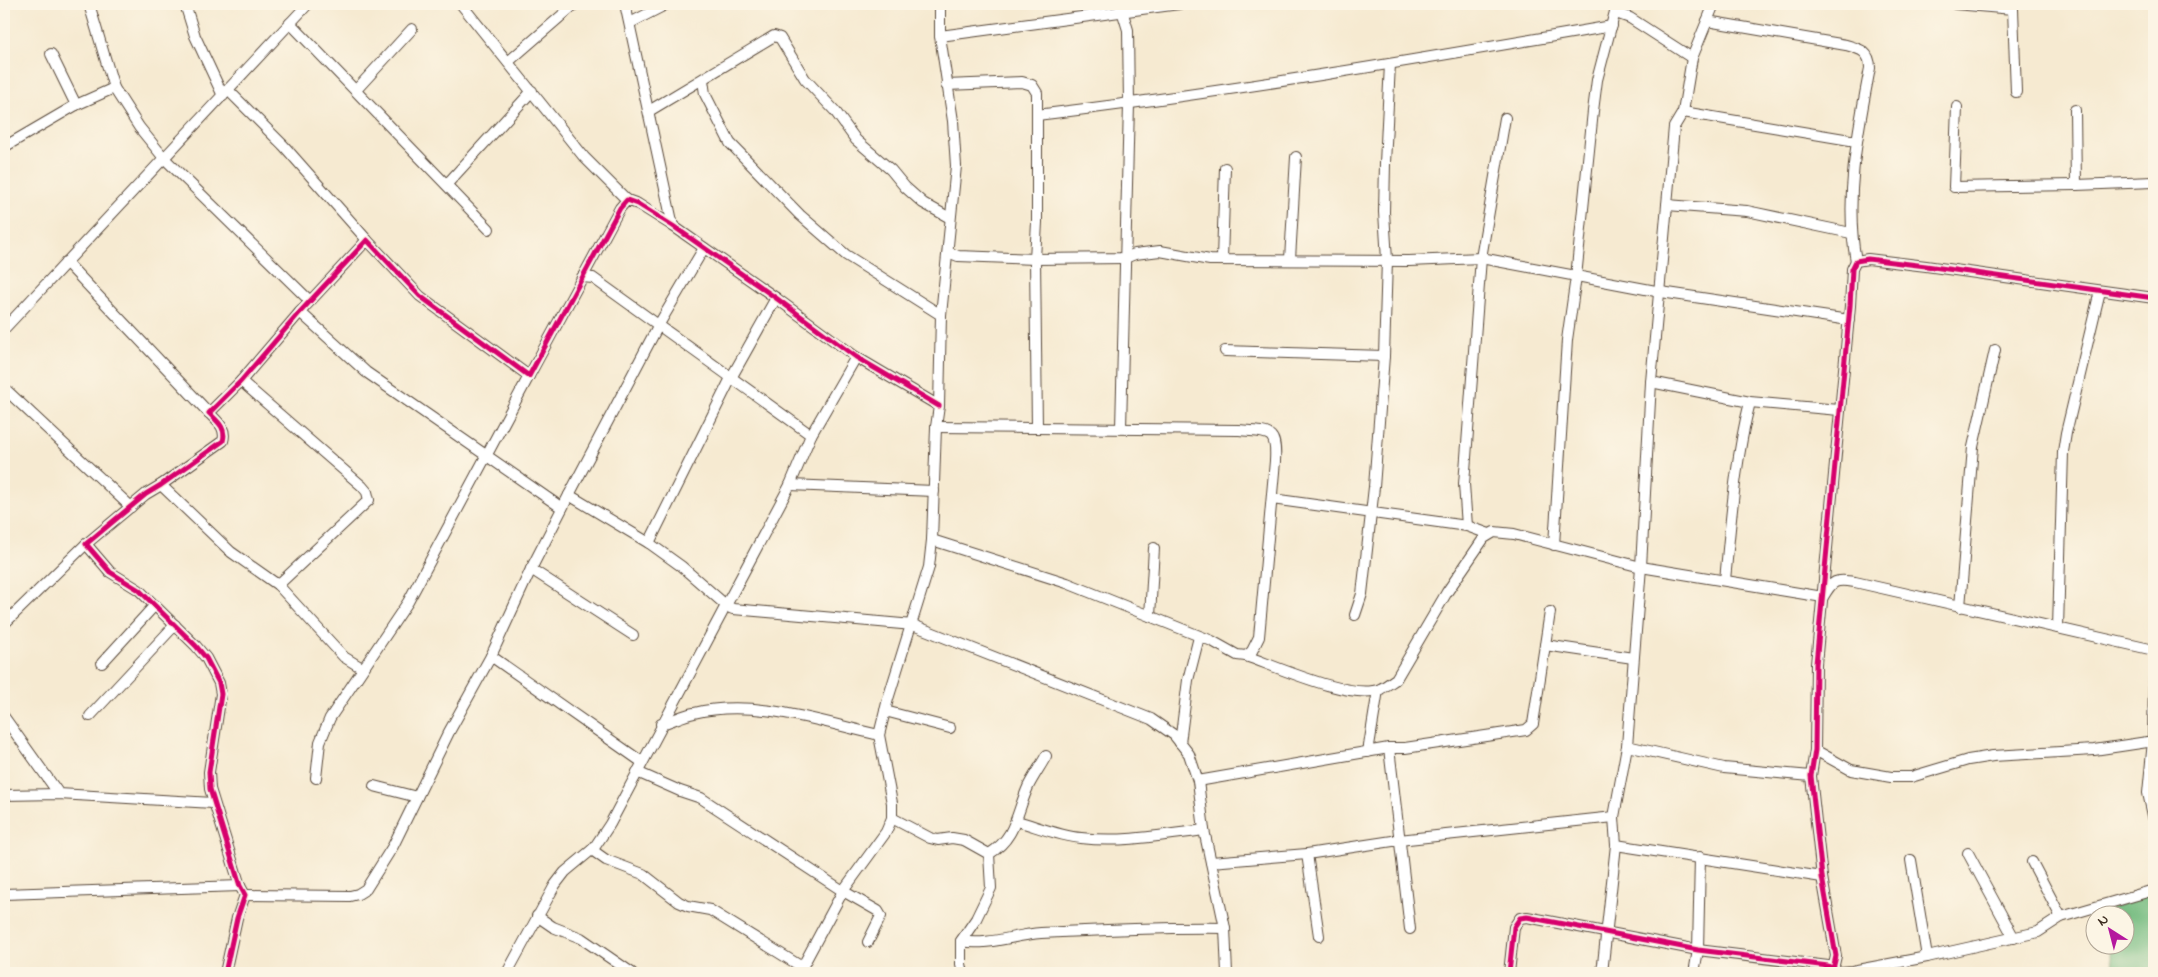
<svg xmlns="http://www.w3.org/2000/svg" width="2158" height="977" viewBox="0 0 2158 977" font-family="'Indie Flower',sans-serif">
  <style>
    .forest { fill: #75bc80; stroke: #58734f }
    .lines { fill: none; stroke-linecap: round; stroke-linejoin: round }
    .minor-casing { stroke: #574739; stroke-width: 12 }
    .minor { stroke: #fff; stroke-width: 10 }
    .cycleway-casing { stroke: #fcf5e5; stroke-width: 8 }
    .cycleway { stroke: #d6006c; stroke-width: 5 }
  </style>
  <rect width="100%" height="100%" fill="#fcf5e5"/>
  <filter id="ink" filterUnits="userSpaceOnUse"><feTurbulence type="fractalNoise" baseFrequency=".02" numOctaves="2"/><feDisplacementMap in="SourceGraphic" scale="10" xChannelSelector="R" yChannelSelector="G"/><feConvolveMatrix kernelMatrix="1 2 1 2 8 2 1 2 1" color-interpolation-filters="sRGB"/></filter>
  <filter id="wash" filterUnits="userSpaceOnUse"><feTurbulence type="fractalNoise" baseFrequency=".0096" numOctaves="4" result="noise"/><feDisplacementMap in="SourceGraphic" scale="20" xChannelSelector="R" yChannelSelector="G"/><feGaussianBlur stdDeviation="1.12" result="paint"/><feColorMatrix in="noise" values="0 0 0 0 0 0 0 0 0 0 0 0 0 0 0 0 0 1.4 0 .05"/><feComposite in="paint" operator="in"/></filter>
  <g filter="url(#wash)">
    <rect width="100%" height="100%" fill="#f6ead1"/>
    <!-- forest -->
    <polygon class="forest" points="2154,893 2154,973 2116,973 2108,945 2126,944 2126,914 2099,914 2098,912"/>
  </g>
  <g filter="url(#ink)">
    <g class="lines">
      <!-- minor casing -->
      <g class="minor-casing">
        <g id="minor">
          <polyline points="89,4 114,88 139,127 164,158 310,301"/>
          <polyline points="185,4 195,36 223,96"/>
          <polyline points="461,4 584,157 627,200"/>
          <polyline points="625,4 673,226"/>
          <polyline points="1120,4 1128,30 1129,104 1121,428"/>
          <polyline points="1955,4 2013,9 2013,4"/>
          <polyline points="2013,9 2016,92"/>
          <polyline points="1616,13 1630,18 1692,58"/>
          <path d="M1707 21 1846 45C1860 49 1870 51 1870 68 1858 131 1844 198 1856 261"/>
          <polyline points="290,23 489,229"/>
          <polyline points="630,23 667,4"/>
          <polyline points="940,36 1179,4"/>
          <polyline points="51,54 76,105"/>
          <polyline points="508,62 575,4"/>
          <polyline points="703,80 705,94 730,143 800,215 846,255 941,315"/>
          <polyline points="946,85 1022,82 1032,85 1037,93 1037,222 1035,259 1037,428"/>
          <polyline points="228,90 284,146 367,240"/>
          <polyline points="356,90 412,29"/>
          <polyline points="1957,107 1954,187 2076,185 2154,182"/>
          <polyline points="2075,110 2076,185"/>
          <polyline points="649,111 774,36 780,38 805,79 835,111 856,140 891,170 905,187 923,203 950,218"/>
          <polyline points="1683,112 1856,141"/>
          <path d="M1037 115C1230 92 1421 59 1612 26"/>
          <polyline points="4,147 76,105 114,88"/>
          <polyline points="447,184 532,91"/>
          <polyline points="1667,205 1747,211 1851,233"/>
          <polyline points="948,252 958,256 1035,259 1125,258 1135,254 1160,251 1210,260 1409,261 1481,258 1661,292 1849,320"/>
          <polyline points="1222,259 1225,168"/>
          <polyline points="1290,259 1296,157"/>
          <polyline points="66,262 209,413"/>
          <polyline points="582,277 593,278 811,435"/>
          <polyline points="300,312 366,372 562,508"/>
          <polyline points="4,329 308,4"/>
          <polyline points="1225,351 1384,356"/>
          <polyline points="241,381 362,486 367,492 369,500 278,585"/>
          <polyline points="1651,382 1750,402 1839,410"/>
          <polyline points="4,388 131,507"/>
          <path d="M936 427 1239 430C1268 433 1277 428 1275 461L1259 637 1252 651 1246 656"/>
          <polyline points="161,485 231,552 278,585 344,657 362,668"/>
          <polyline points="790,485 934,491"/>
          <polyline points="569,495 649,543 681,566 728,607 733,609 913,625 1151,719 1174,735 1189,754 1198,781 1204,830 1225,928 1227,973"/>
          <polyline points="1272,499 1467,526 1489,534"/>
          <polyline points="1467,526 1464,484 1481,258 1505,118"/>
          <path d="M932 540 1067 583 1212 641 1237 655 1246 656C1275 666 1352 701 1380 689 1385 687 1391 682 1396 679L1447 592 1484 538 1494 532 1514 534 1641 567 1823 597C1833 580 1835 579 1855 582L2154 650"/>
          <polyline points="649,543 731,378 776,298"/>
          <polyline points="1554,545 1567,340 1576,277 1593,111 1597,80 1617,4"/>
          <polyline points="531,569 633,635"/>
          <path d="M1725 580C1731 520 1735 461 1750 402"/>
          <polyline points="1960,607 1973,447 1995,350"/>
          <polyline points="1550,612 1545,645 1633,658"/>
          <polyline points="1355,615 1362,594 1374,487 1384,356 1387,260 1384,212 1385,163 1390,64"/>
          <polyline points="1150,616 1154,548"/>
          <polyline points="4,624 86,544"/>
          <polyline points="2058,628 2063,452 2066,433 2100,291"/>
          <polyline points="491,656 642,762"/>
          <polyline points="102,663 155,605"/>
          <polyline points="2154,677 2153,741 2148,793 2154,820"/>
          <polyline points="885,711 950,728"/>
          <polyline points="90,716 175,625"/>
          <polyline points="4,717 59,794"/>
          <path d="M661 724C672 721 683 715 694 713 754 698 821 722 879 735"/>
          <polyline points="1180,743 1188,680 1199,637"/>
          <polyline points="1627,746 1724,768 1811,776"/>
          <polyline points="1389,748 1410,929"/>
          <polyline points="1815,750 1851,770 1891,777 1911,777 1968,760 1993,756 2094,750 2154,741"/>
          <polyline points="1368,752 1378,690"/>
          <polyline points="637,772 680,791 701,798 843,891 878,911 881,916 868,942"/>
          <polyline points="316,778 320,742 330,718 408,602 529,376"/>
          <polyline points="1198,781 1389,748 1405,748 1526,730 1533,724 1545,645"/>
          <polyline points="374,786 417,797"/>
          <polyline points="4,795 59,794 213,803"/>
          <polyline points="892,818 930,838 938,840 952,838 964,840 989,854 991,888 976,919 961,941 961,964 963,973"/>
          <path d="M1017 821C1038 827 1060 836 1081 838 1122 843 1164 835 1204 830"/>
          <polyline points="1616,845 1822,877"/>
          <polyline points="594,848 592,850 606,860 643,874 679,902 688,906 710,910 802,967"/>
          <polyline points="1968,853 2014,938"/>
          <path d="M989 854C1016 838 1016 814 1028 787 1033 777 1040 767 1046 756"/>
          <polyline points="1307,854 1319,936"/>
          <polyline points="1911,860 1927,957"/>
          <polyline points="1211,862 1307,854 1399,840 1614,817"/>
          <polyline points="2032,862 2061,917"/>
          <polyline points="4,894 240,886"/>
          <polyline points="245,895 350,896 358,894 366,889 393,846 449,732 491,656 531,569 569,495 658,326 704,248"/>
          <polyline points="537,916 553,927 581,938 632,973"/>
          <path d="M961 941C988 946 1014 935 1041 933 1102 930 1164 927 1225 928"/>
          <path d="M225 973 237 918 245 895 240 886 210 789 209 772 221 694 219 683 206 658 196 646 139 590 110 572 86 544 146 494 161 485 223 441C227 428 217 421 209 413L241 381 300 312 367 240 420 296 529 376 620 208 627 200 638 204 673 226 776 298 856 357 939 406"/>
          <polyline points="507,973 555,885 565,872 594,848 610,824 790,485 811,435 856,357"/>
          <polyline points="799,973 843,891 886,832 892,818 892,803 879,735 888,699 929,567 932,540 936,427 939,406 941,315 956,166 953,121 940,36 940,4"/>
          <polyline points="1509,973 1514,927 1520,918 1527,917 1698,950 1828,966 1833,969 1836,956 1822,877 1811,776 1815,750 1816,664 1850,306 1852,269 1856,261 1868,259 1926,266 2154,298"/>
          <polyline points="1602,973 1616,845 1614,817 1627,746 1641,567 1651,382 1674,127 1683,112 1692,58 1714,4"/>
          <polyline points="1694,973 1698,950 1700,857"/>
          <polyline points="1834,973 1833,969 1841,972 1852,971 1927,957 2038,932 2061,917 2154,890"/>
        </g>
      </g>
      <!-- minor -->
      <use href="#minor" class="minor"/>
      <!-- cycleway casing -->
      <g class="cycleway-casing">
        <g id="cycleway">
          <path d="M225 973 237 918 245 895 240 886 210 789 209 772 221 694 219 683 206 658 196 646 139 590 110 572 86 544 146 494 161 485 223 441C227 428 217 421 209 413L241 381 300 312 367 240 420 296 529 376 620 208 627 200 638 204 673 226 776 298 856 357 939 406"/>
          <polyline points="1509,973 1514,927 1520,918 1527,917 1698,950 1828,966 1833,969 1836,956 1822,877 1811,776 1815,750 1816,664 1850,306 1852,269 1856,261 1868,259 1926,266 2154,298"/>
        </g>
      </g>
      <!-- cycleway -->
      <use href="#cycleway" class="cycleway"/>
    </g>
  </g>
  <!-- margin -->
  <rect width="2158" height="977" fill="none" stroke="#fcf5e5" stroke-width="20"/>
  <!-- north arrow -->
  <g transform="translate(2110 930) rotate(324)"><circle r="24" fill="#fcf5e5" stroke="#afa495"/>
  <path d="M0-4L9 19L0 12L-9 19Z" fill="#b5179e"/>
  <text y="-8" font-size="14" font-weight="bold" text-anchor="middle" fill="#3b2a1e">N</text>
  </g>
</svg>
